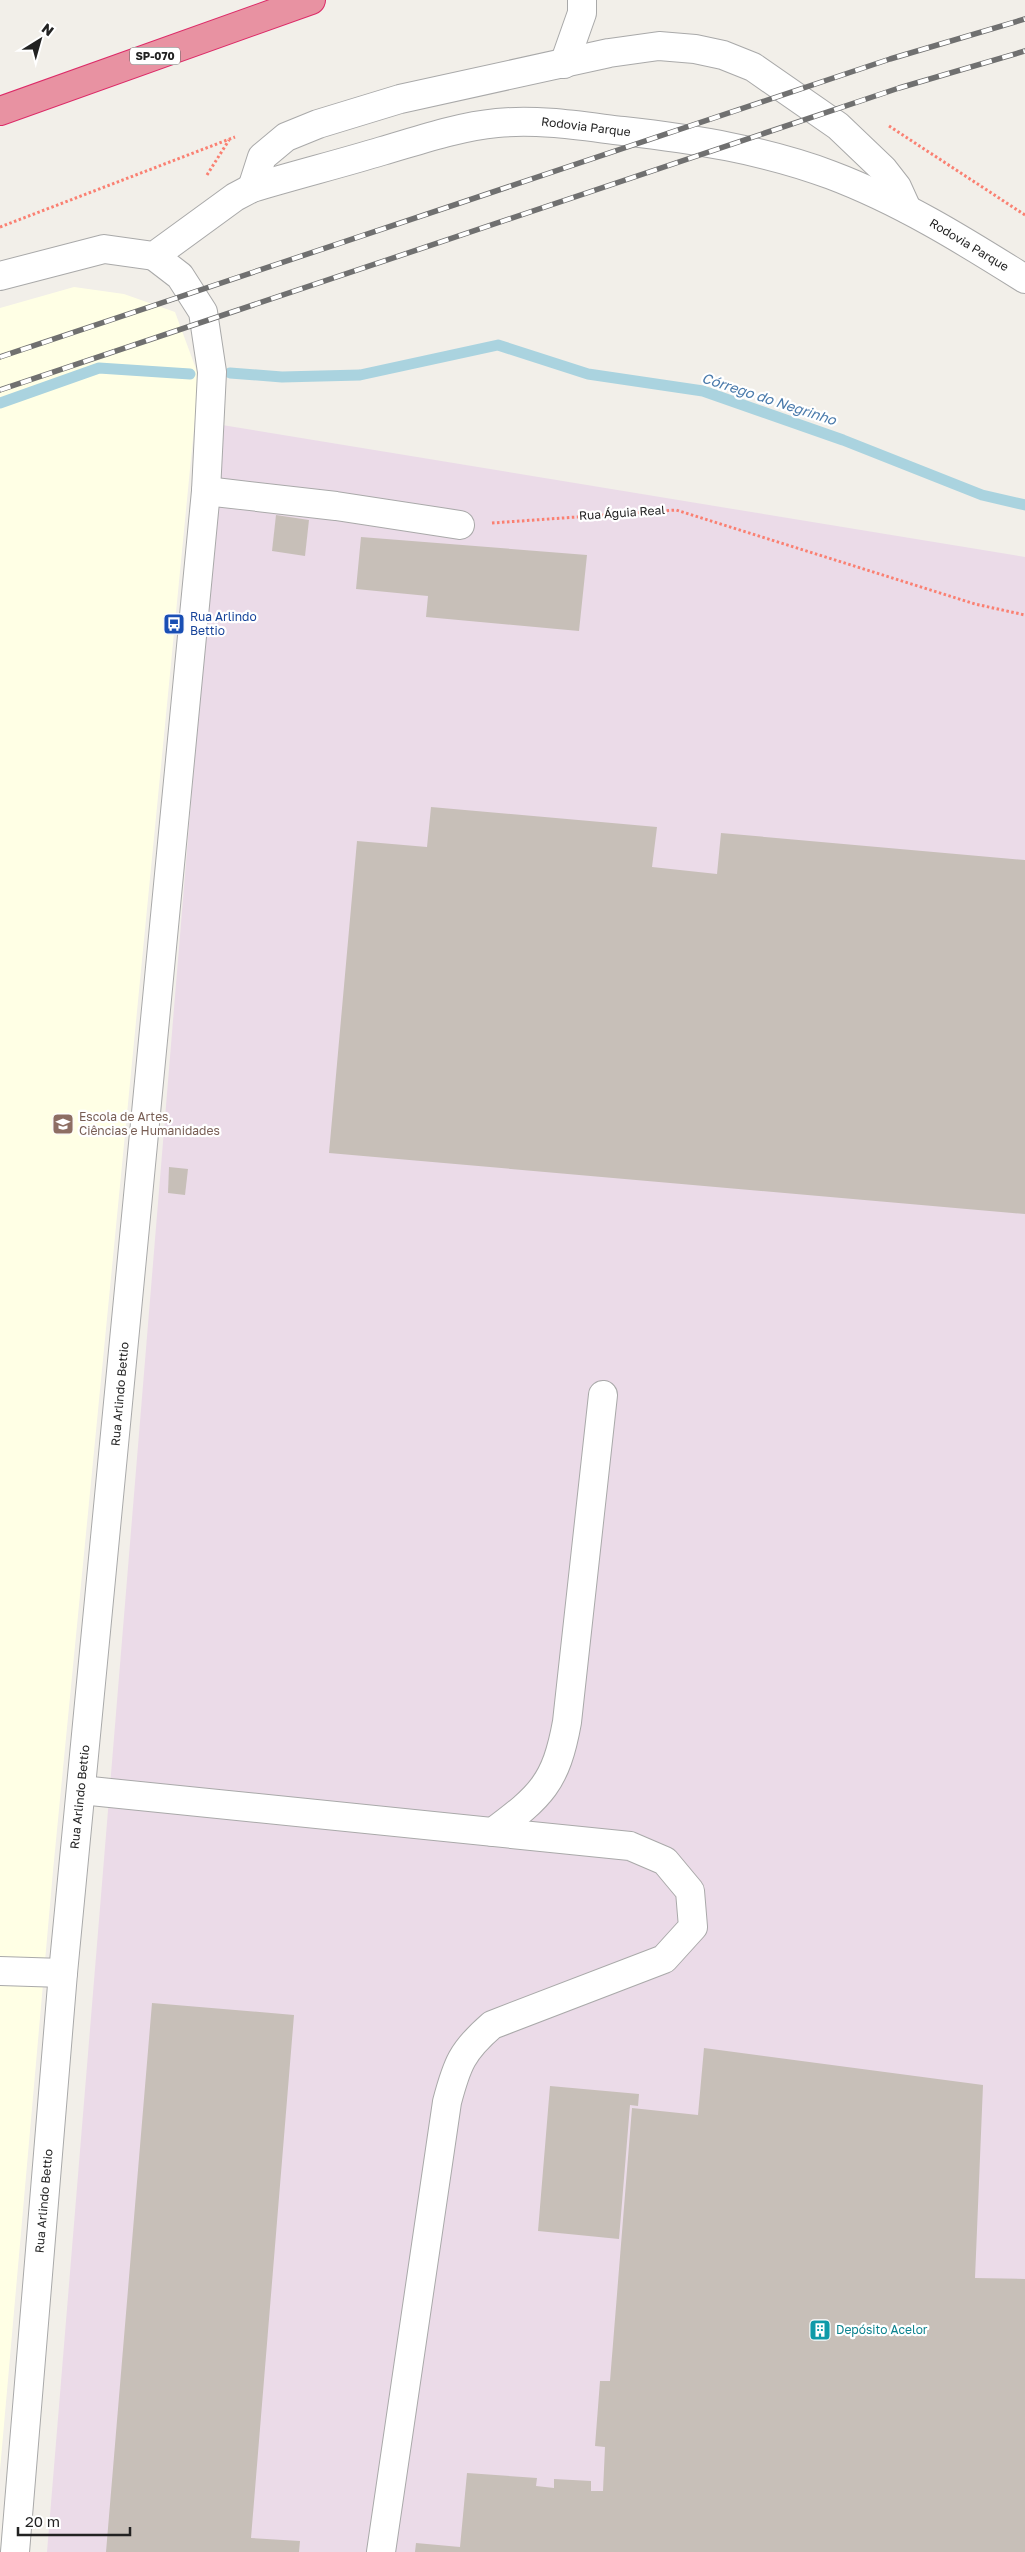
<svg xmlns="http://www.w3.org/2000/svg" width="1025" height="2552" viewBox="0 0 1025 2552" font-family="'Golos Text',sans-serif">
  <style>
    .industrial { fill: #ebdbe8 }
    .education { fill: #ffffe5 }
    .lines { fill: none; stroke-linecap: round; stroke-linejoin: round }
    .stream { stroke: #aad3df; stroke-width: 11 }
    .building { fill: #c7bfb8 }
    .minor-casing { stroke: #a9a9a9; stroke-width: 30 }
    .highway-casing { stroke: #dc2a67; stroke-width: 30 }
    .path { stroke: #fa8072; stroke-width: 3; stroke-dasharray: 2.5 2.5; stroke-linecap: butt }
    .minor { stroke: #fff; stroke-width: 28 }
    .highway { stroke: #e892a2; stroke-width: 28 }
    .rail-casing { stroke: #707070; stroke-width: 5.5 }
    .rail { stroke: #fff; stroke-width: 4; stroke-dasharray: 11; stroke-linecap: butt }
    .labels { text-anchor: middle; stroke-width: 4.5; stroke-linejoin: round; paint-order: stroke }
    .shield { fill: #fff; stroke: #646464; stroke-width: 1 }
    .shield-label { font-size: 11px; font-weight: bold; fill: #222 }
    .street-label { font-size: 12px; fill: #222; stroke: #fff }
    .transit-label { font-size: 12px; fill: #164399; stroke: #fff; text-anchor: start }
    .education-label { font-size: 12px; fill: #785e54; stroke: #fff; text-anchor: start }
    .culture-label { font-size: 12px; fill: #0d838f; stroke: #fff; text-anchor: start }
    .water-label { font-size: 14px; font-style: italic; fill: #4a7aab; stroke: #fff }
  </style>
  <rect width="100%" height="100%" fill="#f2efe9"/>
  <!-- industrial -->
  <polygon class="industrial" points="222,425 1025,557 1025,2552 47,2552"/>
  <!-- education -->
  <polygon class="education" points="74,287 124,294 175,312 199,377 53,1871 0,2470 0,308"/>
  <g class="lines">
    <!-- stream -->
    <g class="stream">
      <polyline points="230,373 282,377 360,375 498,345 588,374 703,391 843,440 982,495 1025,505"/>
      <polyline points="0,403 99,368 190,374"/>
    </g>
  </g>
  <!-- building -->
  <g class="building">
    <polygon points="276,515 309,520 305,556 272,551"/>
    <polygon points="361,537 587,555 579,631 426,617 428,596 356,589"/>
    <polygon points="431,807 657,827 652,867 717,874 721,833 1025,860 1025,1214 329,1153 357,841 427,847"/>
    <polygon points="169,1167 188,1169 185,1195 168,1193"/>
    <polygon points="152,2003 294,2015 251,2538 300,2541 299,2552 106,2552"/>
    <polygon points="704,2048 983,2085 975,2278 1025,2279 1025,2552 415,2552 416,2543 460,2547 467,2473 537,2478 536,2486 554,2488 554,2479 591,2481 591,2491 603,2491 605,2447 595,2446 600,2381 610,2381 632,2108 698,2115"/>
    <polygon points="550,2086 639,2094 638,2106 630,2105 619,2239 538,2231"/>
  </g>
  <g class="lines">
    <!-- minor casing -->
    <g class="minor-casing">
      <g id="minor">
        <polyline points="564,64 582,13 582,0"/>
        <polyline points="252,188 262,157 286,137 318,124 400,99 609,53 659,46 695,49 723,55 753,67 838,126 883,169 897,187 907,209"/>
        <path d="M0 276 104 249 154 256 235 197 252 188C295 175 339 164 382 151 420 140 457 127 497 123 540 119 581 126 623 131 694 139 764 150 831 175 900 201 963 240 1025 279"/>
        <polyline points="206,491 336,506 460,525"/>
        <path d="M81 1790 630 1846 665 1861 690 1891 693 1927 664 1959 492 2025C462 2051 457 2064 447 2102L381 2552"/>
        <path d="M493 1832C541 1796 556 1783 567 1722L603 1395"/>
        <polyline points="0,1971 63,1973"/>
        <polyline points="15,2552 63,1973 206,491 212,372 203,312 180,276 154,256"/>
      </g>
    </g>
    <!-- highway casing -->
    <g class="highway-casing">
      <polyline id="highway" points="0,111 311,0"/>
    </g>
    <!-- path -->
    <g class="path">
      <polyline points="889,126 1025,215"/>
      <polyline points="207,175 229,140"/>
      <polyline points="0,227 235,137"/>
      <polyline points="492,523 676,510 975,604 1025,615"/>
    </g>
    <!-- minor -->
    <use href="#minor" class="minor"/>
    <!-- highway -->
    <use href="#highway" class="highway"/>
    <!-- rail casing -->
    <g class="rail-casing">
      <g id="rail">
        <polyline points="0,357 890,59 1025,19"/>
        <polyline points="0,390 899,88 1025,51"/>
      </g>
    </g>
    <!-- rail -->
    <use href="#rail" class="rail"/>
  </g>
  <!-- icons -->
  <defs>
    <g id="bus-square" transform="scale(1.125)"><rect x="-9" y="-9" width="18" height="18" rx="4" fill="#1a4fb4" stroke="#fff"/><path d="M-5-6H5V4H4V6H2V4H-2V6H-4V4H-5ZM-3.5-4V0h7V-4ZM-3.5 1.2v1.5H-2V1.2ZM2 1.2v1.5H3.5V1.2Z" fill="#fff"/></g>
    <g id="university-square" transform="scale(1.125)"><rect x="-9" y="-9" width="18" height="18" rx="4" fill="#8d6e63" stroke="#fff"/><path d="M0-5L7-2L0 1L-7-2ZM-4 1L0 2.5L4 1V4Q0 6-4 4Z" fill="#fff"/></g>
    <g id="building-square" transform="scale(1.125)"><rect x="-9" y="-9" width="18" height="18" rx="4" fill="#0f9aa8" stroke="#fff"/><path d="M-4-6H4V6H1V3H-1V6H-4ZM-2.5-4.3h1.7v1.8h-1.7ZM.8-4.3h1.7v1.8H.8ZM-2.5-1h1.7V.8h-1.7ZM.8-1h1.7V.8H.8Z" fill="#fff"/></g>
  </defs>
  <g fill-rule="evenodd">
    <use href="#bus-square" x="174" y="624"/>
    <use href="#university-square" x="63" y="1124"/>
    <use href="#building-square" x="820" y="2330"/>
  </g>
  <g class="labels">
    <!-- shield labels -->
    <rect class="shield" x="130" y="47.5" width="50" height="17" rx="4"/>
    <g class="shield-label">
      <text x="155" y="60">SP-070</text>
    </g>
    <!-- street labels -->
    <g class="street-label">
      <text transform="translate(586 127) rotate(7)" y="4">Rodovia Parque</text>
      <text transform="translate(969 245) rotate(31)" y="4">Rodovia Parque</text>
      <text transform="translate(622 513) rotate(-4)" y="4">Rua Águia Real</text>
      <text transform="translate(120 1394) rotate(-85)" y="4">Rua Arlindo Bettio</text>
      <text transform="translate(80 1797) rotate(-84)" y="4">Rua Arlindo Bettio</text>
      <text transform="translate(44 2201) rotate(-85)" y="4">Rua Arlindo Bettio</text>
    </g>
    <!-- transit labels -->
    <g class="transit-label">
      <text x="190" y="621">Rua Arlindo<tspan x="190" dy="14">Bettio</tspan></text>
    </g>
    <!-- education labels -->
    <g class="education-label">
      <text x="79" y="1121">Escola de Artes,<tspan x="79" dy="14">Ciências e Humanidades</tspan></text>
    </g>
    <!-- culture labels -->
    <g class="culture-label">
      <text x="836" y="2334">Depósito Acelor</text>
    </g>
    <!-- water labels -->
    <g class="water-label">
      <text transform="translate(769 399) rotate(18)" y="5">Córrego do Negrinho</text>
    </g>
  </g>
  <!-- north arrow -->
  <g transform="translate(40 40) rotate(37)" stroke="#ffffff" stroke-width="4" paint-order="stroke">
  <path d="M0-4L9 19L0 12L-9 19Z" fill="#222222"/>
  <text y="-8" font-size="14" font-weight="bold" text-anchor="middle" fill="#222222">N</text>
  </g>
  <!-- scale -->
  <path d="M18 2527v8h112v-8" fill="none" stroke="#222222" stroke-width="2.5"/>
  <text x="25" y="2527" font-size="15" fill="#222222" stroke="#ffffff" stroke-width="4" paint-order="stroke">20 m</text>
</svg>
